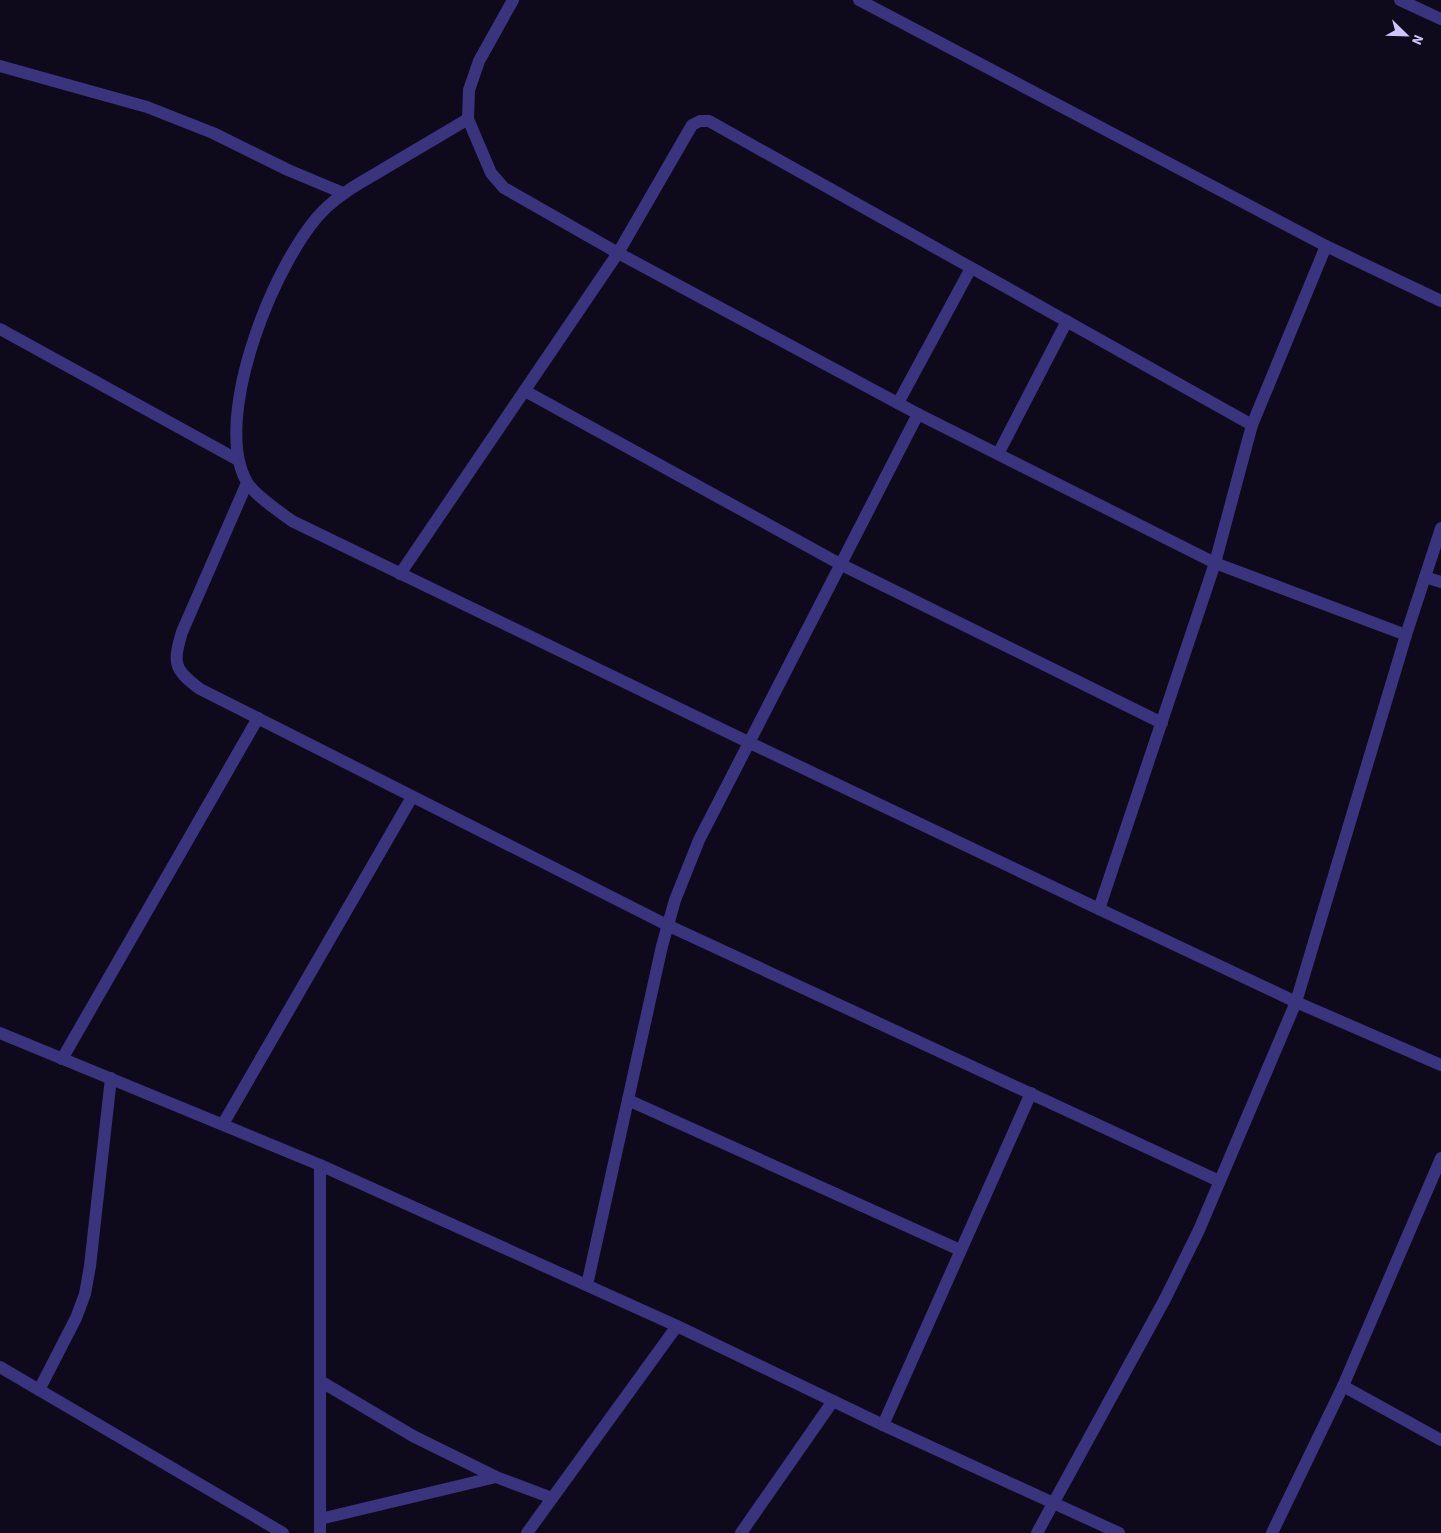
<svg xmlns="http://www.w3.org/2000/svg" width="1441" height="1533" viewBox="0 0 1441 1533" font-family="'Source Sans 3',sans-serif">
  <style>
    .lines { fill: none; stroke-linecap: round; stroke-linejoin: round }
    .minor { stroke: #39347d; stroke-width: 12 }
  </style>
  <rect width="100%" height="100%" fill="#0e0a1c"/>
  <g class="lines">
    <!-- minor -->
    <g class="minor">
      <polyline points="513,0 479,61 469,90 468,119 491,173 504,188 618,253 918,414 1215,563 1406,635"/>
      <polyline points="859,0 1326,246 1441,301"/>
      <polyline points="1400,0 1441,19"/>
      <polyline points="0,66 147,107 213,133 288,170 343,193"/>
      <path d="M468 119C441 135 414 151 387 167 366 180 345 190 327 207 277 253 210 419 247 482 254 495 280 512 292 521L748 742 1099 909 1296 1002 1441 1065"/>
      <polyline points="0,329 238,460"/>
      <polyline points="525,391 840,564 1162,723"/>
      <polyline points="898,403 971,268"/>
      <polyline points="998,454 1067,321"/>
      <path d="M247 483 182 632C173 663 173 669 200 689L667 925 1219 1181"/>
      <polyline points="400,574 618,253 692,125 700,121 709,121 1252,425"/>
      <polyline points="1425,577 1441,582"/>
      <polyline points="1099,909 1215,563 1252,425 1326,246"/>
      <polyline points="0,1033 320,1165 677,1326 883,1425 1119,1533"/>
      <polyline points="62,1059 258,718"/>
      <polyline points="628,1100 960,1250"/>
      <polyline points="223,1124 412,797"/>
      <polyline points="587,1285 662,946 675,900 699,840 918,414"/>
      <polyline points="0,1367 283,1533"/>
      <polyline points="320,1381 413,1436 496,1477 552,1498"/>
      <polyline points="1343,1386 1441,1440"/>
      <polyline points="39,1390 76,1318 85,1294 90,1266 111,1078"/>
      <polyline points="883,1425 1031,1093"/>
      <polyline points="320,1519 496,1477"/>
      <polyline points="320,1533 320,1165"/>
      <polyline points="527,1533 677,1326"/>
      <polyline points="741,1533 833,1401"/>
      <polyline points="1037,1533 1165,1299 1199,1230 1296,1002 1406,635 1441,528"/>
      <polyline points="1272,1533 1343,1386 1441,1158"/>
    </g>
  </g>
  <!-- north arrow -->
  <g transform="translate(1406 35) rotate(113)" stroke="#0e0a1c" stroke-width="4" paint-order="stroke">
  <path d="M0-4L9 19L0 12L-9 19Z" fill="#cec5ff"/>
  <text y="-8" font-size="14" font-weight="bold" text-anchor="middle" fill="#cec5ff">N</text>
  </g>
</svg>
